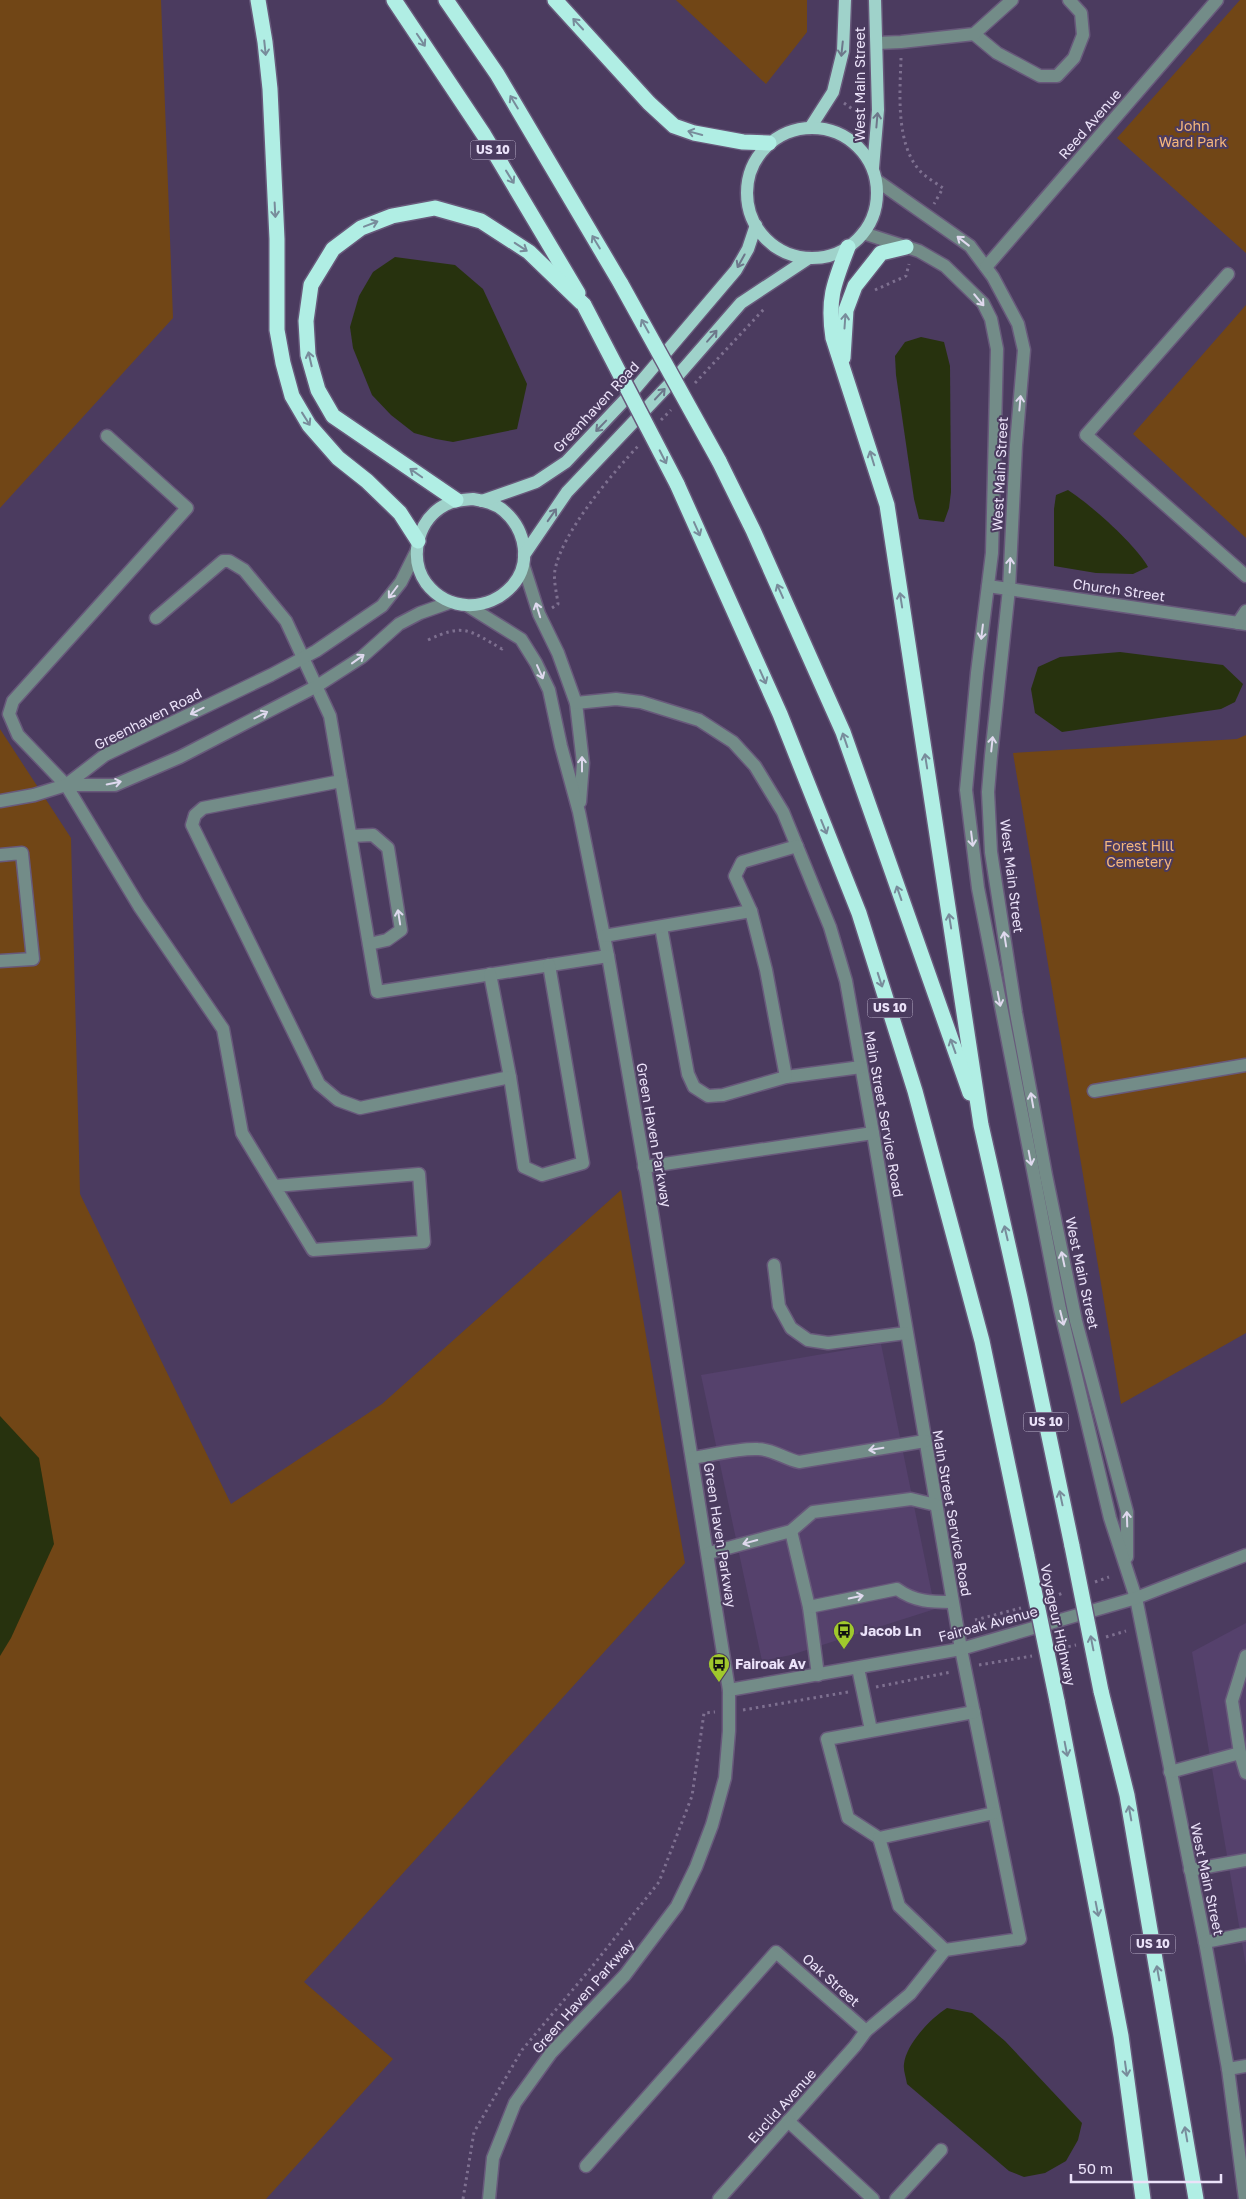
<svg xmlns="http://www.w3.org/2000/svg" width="1246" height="2199" viewBox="0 0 1246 2199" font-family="'Golos Text',sans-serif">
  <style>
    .built { fill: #55416c }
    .green { fill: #714616 }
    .water { fill: #27320e }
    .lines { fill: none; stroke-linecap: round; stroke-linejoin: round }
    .minor-casing { stroke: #68597b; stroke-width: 15 }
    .major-casing { stroke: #68597b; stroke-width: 15 }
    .highway-casing { stroke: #68597b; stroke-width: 18 }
    .path { stroke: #7e7090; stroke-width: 3; stroke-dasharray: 2.5 4; stroke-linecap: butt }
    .minor { stroke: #738c88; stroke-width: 12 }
    .major { stroke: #9fd2ca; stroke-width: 12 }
    .highway { stroke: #b0eee4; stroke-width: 15 }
    .highway-bridge-casing { stroke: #68597b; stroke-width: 18; stroke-linecap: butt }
    .highway-bridge { stroke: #b0eee4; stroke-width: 15 }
    .oneway { stroke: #788c9b }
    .oneway2 { stroke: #6d778a }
    .oneway3 { stroke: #dfd9ee }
    .labels { text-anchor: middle; stroke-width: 4; stroke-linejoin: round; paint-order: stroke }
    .shield { fill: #4b3b5f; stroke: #bbb0cb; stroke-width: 1 }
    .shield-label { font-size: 12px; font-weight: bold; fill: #ebe2f9 }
    .street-label { font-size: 14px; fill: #ebe2f9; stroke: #4b3b5f }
    .park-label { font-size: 14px; fill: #f6b77c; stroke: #4b3b5f }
    .poi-label { font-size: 14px; font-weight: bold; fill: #ebe2f9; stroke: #4b3b5f; text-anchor: start }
  </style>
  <rect width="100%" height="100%" fill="#4b3b5f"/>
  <!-- built -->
  <g class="built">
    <polygon points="881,1344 935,1609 791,1655 762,1661 701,1375"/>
    <polygon points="1246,1623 1246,1966 1192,1652"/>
  </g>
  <!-- green -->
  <g class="green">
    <polygon points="0,0 161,0 173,318 0,508"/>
    <polygon points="676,0 807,0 807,32 766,84"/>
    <polygon points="1240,0 1246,0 1246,253 1117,138"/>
    <polygon points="1246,305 1246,538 1133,434"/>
    <polygon points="0,729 71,838 80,1194 231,1504 382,1404 621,1190 685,1563 304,1982 393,2059 266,2199 0,2199"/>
    <polygon points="1246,735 1246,1333 1121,1404 1013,753 1237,739"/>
  </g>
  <!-- water -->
  <g class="water">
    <polygon points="395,257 455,265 483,289 527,384 517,429 453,442 436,439 414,433 391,415 372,395 353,348 350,327 359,296 373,272"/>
    <polygon points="921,337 944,342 950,366 951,492 949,508 944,522 919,519 914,499 896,375 895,356 905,342"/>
    <path d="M1068 490C1091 505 1135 544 1148 567L1133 574 1096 573 1054 566V509L1056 495Z"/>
    <polygon points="1120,652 1223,665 1243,684 1235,702 1221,709 1062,732 1035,713 1031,689 1038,667 1060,657"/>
    <polygon points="0,1416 39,1458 54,1544 11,1638 0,1656"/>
    <path d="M947 2008 972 2013 1005 2041 1082 2123 1078 2140 1066 2161 1045 2173 1024 2177 1009 2171 907 2084C906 2077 903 2070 904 2064 906 2044 931 2018 947 2008Z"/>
  </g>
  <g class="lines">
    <!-- minor casing -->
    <g class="minor-casing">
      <g id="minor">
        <polyline points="974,34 997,53 1040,76 1057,76 1074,58 1083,35 1081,13 1069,0"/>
        <polyline points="877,43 901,42 974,34 1012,0"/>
        <polyline points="876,180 970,246 993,277 1018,324 1024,350 1016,445 1009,589 991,756 988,792 991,852 1016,1013 1046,1175 1076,1321 1127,1512 1127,1557"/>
        <polyline points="863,233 919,251 945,266 983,303 991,319 997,349 992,553 977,673 966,790 978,888 1060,1309 1110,1518 1136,1598 1205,1942 1228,2069 1245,2199"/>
        <polyline points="986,267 1217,0"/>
        <polyline points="1228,274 1086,435 1246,576"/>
        <polyline points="107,436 187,508 13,701 9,714 18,735 66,785 139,906 223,1029 242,1133 313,1250 424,1242 419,1174 275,1186"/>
        <polyline points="524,567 539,614 558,653 576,703 583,763 580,802"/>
        <polyline points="988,586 1246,624"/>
        <polyline points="468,606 521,639 536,663 549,690 561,746 579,812 608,956 647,1181 729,1690 729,1731 725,1778 712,1825 696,1867 677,1906 625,1975 551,2053 515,2103 493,2158 489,2199"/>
        <polyline points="156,618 223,561 229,561 244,570 286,621 330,716 377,992 608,956"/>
        <polyline points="1238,623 1246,611"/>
        <polyline points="576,703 616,699 641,702 699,720 733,742 755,766 783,812 830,927 846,981 873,1133 961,1649 1020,1939 945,1950 910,1994 866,2031 855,2046 719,2199"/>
        <polyline points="341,781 203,808 195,815 192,825 319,1084 338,1100 360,1108 510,1077 490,974"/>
        <polyline points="66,785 105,755 271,675 316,651 382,606 401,582 417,550"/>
        <polyline points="0,801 34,795 66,785 115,785 180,757 317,686 362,657 399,624 420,613 451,602"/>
        <polyline points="351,836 373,835 388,848 401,930 387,940 369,944"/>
        <polyline points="0,855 22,853 33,959 0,961"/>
        <polyline points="661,927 688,1074 694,1087 708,1096 723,1095 786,1077 861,1067"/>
        <polyline points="604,936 751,911"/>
        <polyline points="510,1077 524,1167 542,1175 583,1163 549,965"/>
        <polyline points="786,1077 766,970 751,911 735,876 742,862 797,846"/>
        <polyline points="1094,1091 1246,1065"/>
        <polyline points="644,1167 873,1133"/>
        <polyline points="774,1265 779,1306 791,1328 808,1340 828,1343 906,1333"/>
        <path d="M692 1458C713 1455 738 1448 758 1449 772 1449 785 1459 799 1462L925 1441"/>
        <polyline points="791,1531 809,1607 818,1675"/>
        <polyline points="709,1553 791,1531 813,1512 911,1499 936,1505"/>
        <path d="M809 1607 897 1589C915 1602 931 1602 952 1602"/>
        <polyline points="1246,1656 1232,1701 1240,1753 1246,1773"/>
        <polyline points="858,1668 871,1730"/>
        <polyline points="729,1690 961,1649 1136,1598 1246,1555"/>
        <polyline points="974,1712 827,1739 848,1818 879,1838 994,1813"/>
        <polyline points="1170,1772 1240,1753"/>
        <polyline points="879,1838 899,1906 945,1950"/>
        <polyline points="1190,1870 1246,1860"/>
        <polyline points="1205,1942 1246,1934"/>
        <polyline points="1228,2069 1246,2066"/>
        <polyline points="788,2121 873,2199"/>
        <polyline points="586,2166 776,1952 866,2031"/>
        <polyline points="896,2199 941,2150"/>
      </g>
    </g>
    <!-- major casing -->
    <g class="major-casing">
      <g id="major">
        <polyline points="810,128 833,92 843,51 845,0"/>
        <circle cx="812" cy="193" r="65"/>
        <polyline points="873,168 878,110 875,0"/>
        <path d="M473 499C484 501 495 503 504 511 526 530 532 564 512 586 488 612 448 612 426 583 409 559 417 524 440 508 450 501 461 500 473 499Z"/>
        <polyline points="482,501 536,482 566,462 634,390 736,270 748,249 756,225"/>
        <polyline points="524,555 567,492 680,373 741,303 809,258"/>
      </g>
    </g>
    <!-- highway casing -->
    <g class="highway-casing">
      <g id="highway">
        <polyline points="258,0 265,42 270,89 277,239 277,330 283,363 292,396 309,425 338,458 367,481 400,513 418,541"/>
        <polyline points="394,0 484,135 578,293"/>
        <polyline points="446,0 497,74 621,284"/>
        <polyline points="555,0 649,103 674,126 694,133 743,142 769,143"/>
        <path d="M848 247C834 283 827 299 833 338L887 505 981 1125 1020 1298 1072 1546"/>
        <polyline points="843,358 846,310 855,286 881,253 906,247"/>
        <polyline points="719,461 753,530 843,732 970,1093"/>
        <polyline points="677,484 780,714 859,913 915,1091 982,1341 1027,1556"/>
        <polyline points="456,500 333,416 318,390 308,355 306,321 311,285 333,249 361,228 392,216 435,208 481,221 529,252 584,305"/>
        <polyline points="1101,1691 1127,1795 1196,2199"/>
        <polyline points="1057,1701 1121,2036 1143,2199"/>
      </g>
    </g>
    <!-- path -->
    <g class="path">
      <path d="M901 58C900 92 895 145 921 172 927 178 936 183 943 188L934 204"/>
      <polyline points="844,103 855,111 863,111"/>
      <polyline points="875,290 906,276 909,264"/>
      <polyline points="695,383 764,309"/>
      <polyline points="661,420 671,410"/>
      <path d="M552 608 558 604C557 594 553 580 555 570 562 532 612 474 639 445"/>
      <path d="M428 640C464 623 469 630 502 649L504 646"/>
      <polyline points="1095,1582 1109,1577"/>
      <polyline points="1053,1597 1065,1592"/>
      <polyline points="975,1620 1021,1608"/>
      <polyline points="1106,1637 1126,1631"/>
      <polyline points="1062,1648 1076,1645"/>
      <polyline points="979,1665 1032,1656"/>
      <polyline points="876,1687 951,1672"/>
      <polyline points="743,1710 848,1692"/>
      <polyline points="463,2199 474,2132 522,2050 591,1968 659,1882 692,1796 704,1713 715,1712"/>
    </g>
    <!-- minor -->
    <use href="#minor" class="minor"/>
    <!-- major -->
    <use href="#major" class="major"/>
    <!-- highway -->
    <use href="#highway" class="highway"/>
    <!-- highway-bridge casing -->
    <g class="highway-bridge-casing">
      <g id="highway-bridge">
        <polyline points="621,284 719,461"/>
        <polyline points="584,305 677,484"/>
        <polyline points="1072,1546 1101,1691"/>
        <polyline points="1027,1556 1057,1701"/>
      </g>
    </g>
    <!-- highway-bridge -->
    <use href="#highway-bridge" class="highway-bridge"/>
  </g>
  <!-- one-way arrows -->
  <defs><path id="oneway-shaft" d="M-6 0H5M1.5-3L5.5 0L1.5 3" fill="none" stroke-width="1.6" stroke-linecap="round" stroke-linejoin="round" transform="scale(1.25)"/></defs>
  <g class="oneway">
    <use href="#oneway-shaft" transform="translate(578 24) rotate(-133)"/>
    <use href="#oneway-shaft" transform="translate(421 40) rotate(56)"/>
    <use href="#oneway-shaft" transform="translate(265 48) rotate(84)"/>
    <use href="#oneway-shaft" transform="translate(514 102) rotate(-121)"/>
    <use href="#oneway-shaft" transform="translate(695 133) rotate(-165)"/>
    <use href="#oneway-shaft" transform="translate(510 177) rotate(58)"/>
    <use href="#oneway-shaft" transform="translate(275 210) rotate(87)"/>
    <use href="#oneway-shaft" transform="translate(371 224) rotate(-21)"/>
    <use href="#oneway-shaft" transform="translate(596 242) rotate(-121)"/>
    <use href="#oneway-shaft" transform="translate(521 247) rotate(33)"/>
    <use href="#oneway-shaft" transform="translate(845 321) rotate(-86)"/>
    <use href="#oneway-shaft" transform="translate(645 326) rotate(-119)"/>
    <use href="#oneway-shaft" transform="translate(310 359) rotate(-103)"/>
    <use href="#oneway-shaft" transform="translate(306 419) rotate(58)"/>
    <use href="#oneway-shaft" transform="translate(663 457) rotate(63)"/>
    <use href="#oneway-shaft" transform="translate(872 458) rotate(-107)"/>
    <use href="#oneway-shaft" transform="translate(416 473) rotate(-145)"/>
    <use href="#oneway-shaft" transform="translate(697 529) rotate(66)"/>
    <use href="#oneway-shaft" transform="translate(780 591) rotate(-114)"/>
    <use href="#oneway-shaft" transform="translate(901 600) rotate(-99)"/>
    <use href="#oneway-shaft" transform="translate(763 677) rotate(66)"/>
    <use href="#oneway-shaft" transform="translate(845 740) rotate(-109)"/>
    <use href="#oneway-shaft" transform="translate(926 761) rotate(-99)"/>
    <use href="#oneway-shaft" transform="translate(824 827) rotate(68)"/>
    <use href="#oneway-shaft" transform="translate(899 893) rotate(-109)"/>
    <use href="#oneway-shaft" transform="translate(950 921) rotate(-99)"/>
    <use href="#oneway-shaft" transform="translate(880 980) rotate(72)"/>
    <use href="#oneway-shaft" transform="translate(953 1046) rotate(-110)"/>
    <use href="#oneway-shaft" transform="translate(1006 1233) rotate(-103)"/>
    <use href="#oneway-shaft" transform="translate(1061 1498) rotate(-102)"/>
    <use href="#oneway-shaft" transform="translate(1092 1643) rotate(-101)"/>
    <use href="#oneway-shaft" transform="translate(1066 1749) rotate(79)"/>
    <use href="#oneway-shaft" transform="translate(1130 1813) rotate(-100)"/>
    <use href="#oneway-shaft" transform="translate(1097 1909) rotate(79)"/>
    <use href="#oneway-shaft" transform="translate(1158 1973) rotate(-100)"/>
    <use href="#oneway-shaft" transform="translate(1126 2069) rotate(82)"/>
    <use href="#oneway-shaft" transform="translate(1186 2134) rotate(-100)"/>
  </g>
  <g class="oneway2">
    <use href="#oneway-shaft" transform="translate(842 49) rotate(96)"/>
    <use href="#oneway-shaft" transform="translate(877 120) rotate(-85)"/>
    <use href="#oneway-shaft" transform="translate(741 261) rotate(119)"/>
    <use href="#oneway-shaft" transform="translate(712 336) rotate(-49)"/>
    <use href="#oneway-shaft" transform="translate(660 394) rotate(-47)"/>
    <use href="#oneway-shaft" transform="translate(601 426) rotate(134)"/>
    <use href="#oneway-shaft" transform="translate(552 515) rotate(-55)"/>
  </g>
  <g class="oneway3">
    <use href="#oneway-shaft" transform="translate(963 241) rotate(-142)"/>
    <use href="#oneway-shaft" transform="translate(979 300) rotate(50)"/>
    <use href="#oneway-shaft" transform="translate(1020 403) rotate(-85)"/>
    <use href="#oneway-shaft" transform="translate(1010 565) rotate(-87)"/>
    <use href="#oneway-shaft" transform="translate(393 592) rotate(127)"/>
    <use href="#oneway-shaft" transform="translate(538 610) rotate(-107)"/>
    <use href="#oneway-shaft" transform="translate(982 632) rotate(97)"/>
    <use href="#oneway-shaft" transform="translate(358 659) rotate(-36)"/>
    <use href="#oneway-shaft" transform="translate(540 672) rotate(66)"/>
    <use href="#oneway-shaft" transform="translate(197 711) rotate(154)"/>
    <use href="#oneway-shaft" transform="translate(261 715) rotate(-27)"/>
    <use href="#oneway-shaft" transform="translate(992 744) rotate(-84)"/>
    <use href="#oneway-shaft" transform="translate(582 764) rotate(-90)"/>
    <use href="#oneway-shaft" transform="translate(114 783) rotate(-11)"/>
    <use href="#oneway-shaft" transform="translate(972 839) rotate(83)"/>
    <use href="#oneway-shaft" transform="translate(399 917) rotate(-99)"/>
    <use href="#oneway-shaft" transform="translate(1005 939) rotate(-99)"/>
    <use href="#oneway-shaft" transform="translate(999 999) rotate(79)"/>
    <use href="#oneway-shaft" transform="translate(1032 1100) rotate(-100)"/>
    <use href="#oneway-shaft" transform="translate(1030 1158) rotate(79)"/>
    <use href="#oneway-shaft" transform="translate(1063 1259) rotate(-102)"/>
    <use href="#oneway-shaft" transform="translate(1062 1318) rotate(76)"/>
    <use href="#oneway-shaft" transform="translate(876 1449) rotate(171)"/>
    <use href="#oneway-shaft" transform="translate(1127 1519) rotate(-92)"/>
    <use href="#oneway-shaft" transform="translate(750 1542) rotate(165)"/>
    <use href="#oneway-shaft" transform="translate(856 1597) rotate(-12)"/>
  </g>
  <!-- icons -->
  <defs>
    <g id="bus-pin" transform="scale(1.125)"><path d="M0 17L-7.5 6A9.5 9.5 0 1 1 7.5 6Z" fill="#a0c92c" stroke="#4b3b5f"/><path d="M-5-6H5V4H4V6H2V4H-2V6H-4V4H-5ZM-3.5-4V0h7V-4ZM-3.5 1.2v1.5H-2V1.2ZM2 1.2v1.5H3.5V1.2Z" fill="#111"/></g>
  </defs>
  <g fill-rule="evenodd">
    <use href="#bus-pin" x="844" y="1631"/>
    <use href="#bus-pin" x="719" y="1664"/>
  </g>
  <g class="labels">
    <!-- shield labels -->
    <g class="shield">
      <rect x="470.5" y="140.5" width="45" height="19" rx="4"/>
      <rect x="867.5" y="998.5" width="45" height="19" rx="4"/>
      <rect x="1023.5" y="1412.5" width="45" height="19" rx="4"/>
      <rect x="1130.5" y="1934.5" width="45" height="19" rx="4"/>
    </g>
    <g class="shield-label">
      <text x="493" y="154">US 10</text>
      <text x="890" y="1012">US 10</text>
      <text x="1046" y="1426">US 10</text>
      <text x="1153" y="1948">US 10</text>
    </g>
    <!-- street labels -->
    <g class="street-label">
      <text transform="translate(860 84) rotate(-90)" y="5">West Main Street</text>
      <text transform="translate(1090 124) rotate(-49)" y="5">Reed Avenue</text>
      <text transform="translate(596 407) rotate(-47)" y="5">Greenhaven Road</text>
      <text transform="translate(1000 474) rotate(-87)" y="5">West Main Street</text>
      <text transform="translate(1119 590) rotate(8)" y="5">Church Street</text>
      <text transform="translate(148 719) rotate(-27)" y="5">Greenhaven Road</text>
      <text transform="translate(1012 876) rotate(83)" y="5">West Main Street</text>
      <text transform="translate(884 1114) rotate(80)" y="5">Main Street Service Road</text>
      <text transform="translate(654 1135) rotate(80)" y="5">Green Haven Parkway</text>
      <text transform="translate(1082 1273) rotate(78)" y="5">West Main Street</text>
      <text transform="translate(952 1513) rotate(80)" y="5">Main Street Service Road</text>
      <text transform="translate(720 1535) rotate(81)" y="5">Green Haven Parkway</text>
      <text transform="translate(988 1624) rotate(-15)" y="5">Fairoak Avenue</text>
      <text transform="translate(1058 1625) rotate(78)" y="5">Voyageur Highway</text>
      <text transform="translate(1207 1879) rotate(78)" y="5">West Main Street</text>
      <text transform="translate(831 1980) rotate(42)" y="5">Oak Street</text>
      <text transform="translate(583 1996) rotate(-49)" y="5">Green Haven Parkway</text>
      <text transform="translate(782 2106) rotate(-48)" y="5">Euclid Avenue</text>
    </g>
    <!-- park labels -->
    <g class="park-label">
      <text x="1193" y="131">John<tspan x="1193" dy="16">Ward Park</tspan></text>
      <text x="1139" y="851">Forest Hill<tspan x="1139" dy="16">Cemetery</tspan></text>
    </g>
    <!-- poi labels -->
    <g class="poi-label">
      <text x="860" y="1636">Jacob Ln</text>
      <text x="735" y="1669">Fairoak Av</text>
    </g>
  </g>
  <!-- scale -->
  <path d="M1071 2174v8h150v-8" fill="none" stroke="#ebe2f9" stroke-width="2.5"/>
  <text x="1078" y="2174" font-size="15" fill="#ebe2f9" stroke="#4b3b5f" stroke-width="4" paint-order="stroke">50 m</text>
</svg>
